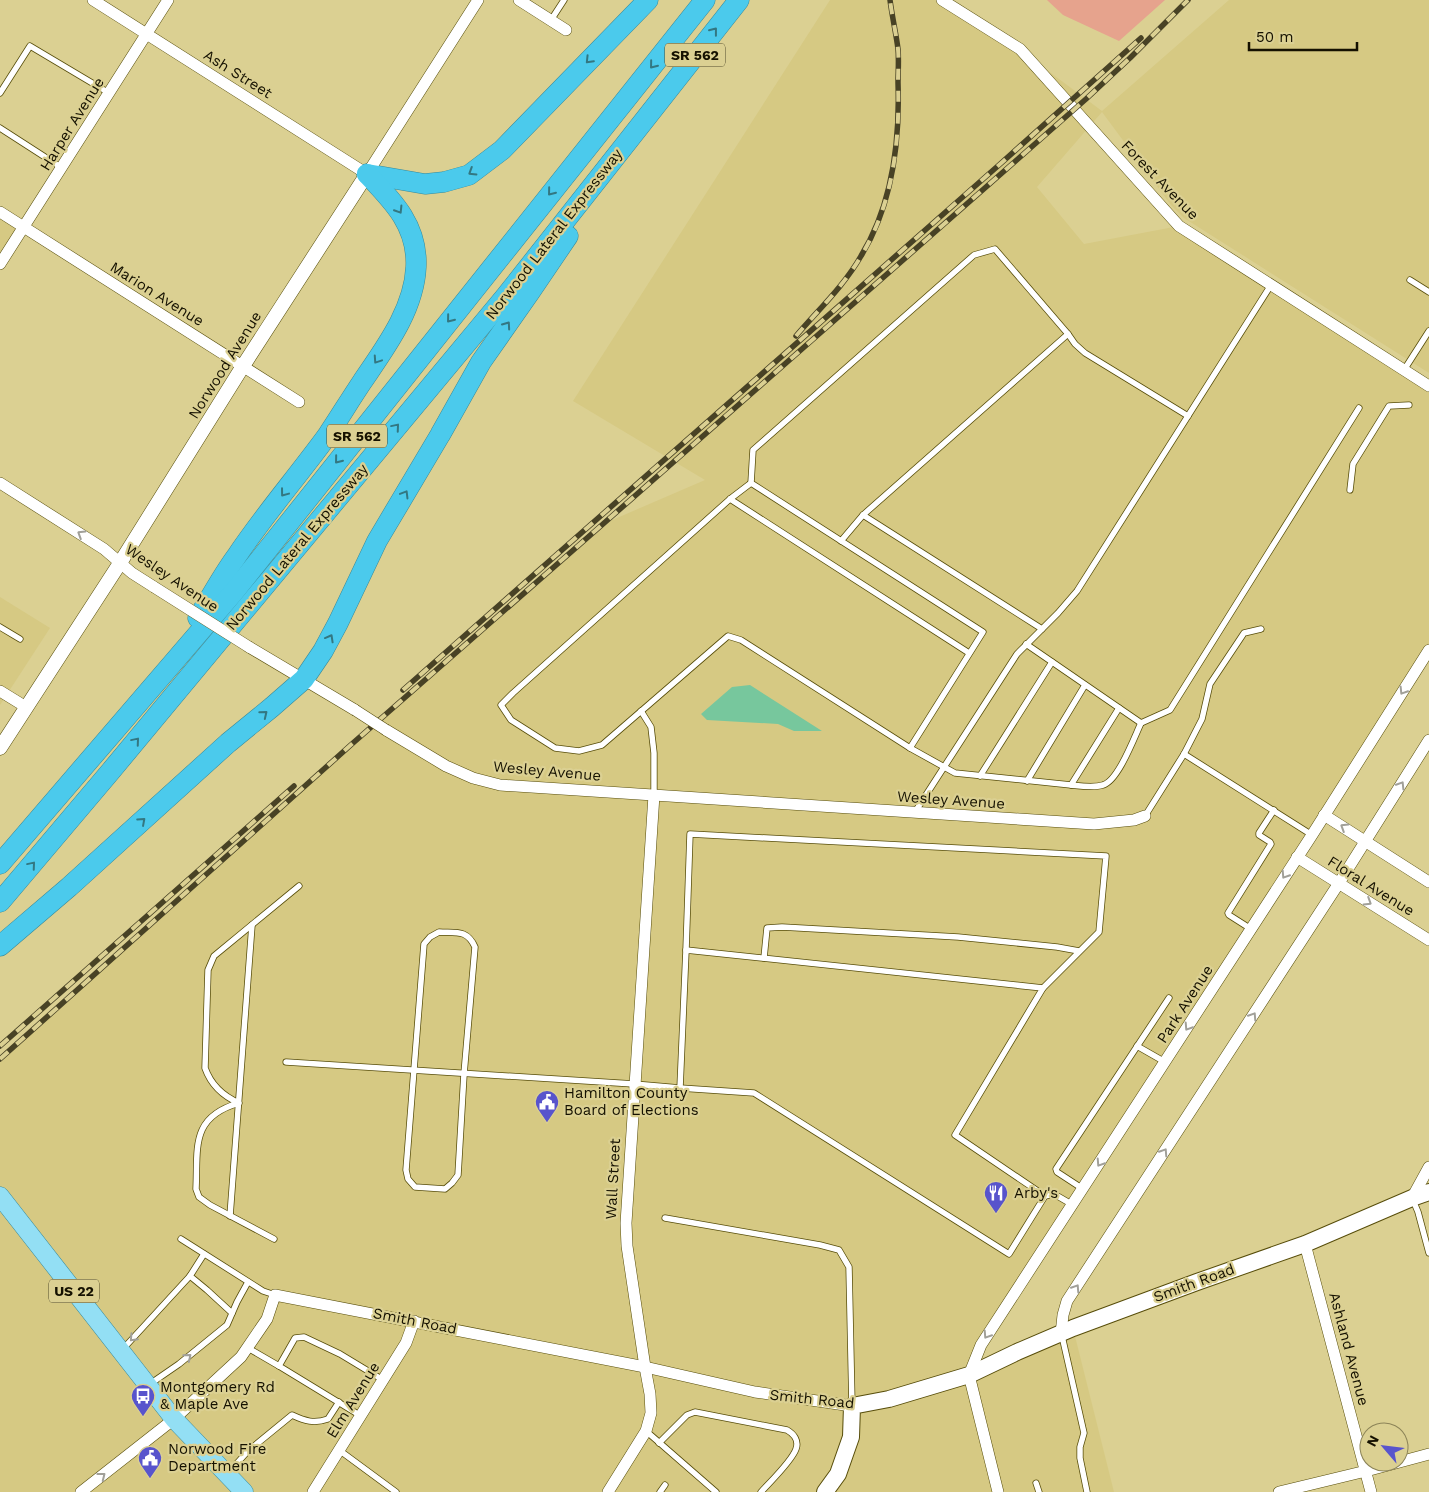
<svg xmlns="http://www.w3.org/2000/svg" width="1429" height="1492" viewBox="0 0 1429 1492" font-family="'Work Sans',sans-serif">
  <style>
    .built { fill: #d6c983 }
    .green { fill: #e6a38d }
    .water { fill: #77c79d }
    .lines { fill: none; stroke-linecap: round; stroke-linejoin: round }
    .service-casing { stroke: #574d0a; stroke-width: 7 }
    .minor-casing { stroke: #574d0a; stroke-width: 12 }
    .tertiary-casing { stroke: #574d0a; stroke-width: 15 }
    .secondary-casing { stroke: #574d0a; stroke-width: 18 }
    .primary-casing { stroke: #388999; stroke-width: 19 }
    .motorway-casing { stroke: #388999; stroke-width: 21 }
    .service { stroke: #fff; stroke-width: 5.5 }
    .minor { stroke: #fff; stroke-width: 11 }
    .tertiary { stroke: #fff; stroke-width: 14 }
    .secondary { stroke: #fff; stroke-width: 16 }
    .primary { stroke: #93dff4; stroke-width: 18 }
    .motorway { stroke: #4bcaec; stroke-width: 20 }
    .rail-casing { stroke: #484225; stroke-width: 5.5 }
    .rail { stroke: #dbd092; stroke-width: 4; stroke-dasharray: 11; stroke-linecap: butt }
    .minor-bridge-casing { stroke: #574d0a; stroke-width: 12; stroke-linecap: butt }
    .minor-bridge { stroke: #fff; stroke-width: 11 }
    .oneway { stroke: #337782 }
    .oneway2 { stroke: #a1a099 }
    .labels { text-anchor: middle; stroke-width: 4.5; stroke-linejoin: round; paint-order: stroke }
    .shield { fill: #dbd092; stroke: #504a2c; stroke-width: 1 }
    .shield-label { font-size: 14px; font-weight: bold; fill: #151100 }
    .street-label { font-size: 15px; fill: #151100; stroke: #dbd092 }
    .poi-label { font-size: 15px; fill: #151100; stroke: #dbd092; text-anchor: start }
  </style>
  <rect width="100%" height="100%" fill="#dbd092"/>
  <!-- built -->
  <g class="built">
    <polygon points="830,0 942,0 1024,53 1102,111 1229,0 1429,0 1429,373 1184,218 1171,205 1102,112 1037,187 1084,244 1179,226 1429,386 1429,650 1073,1205 969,1374 1073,1328 1114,1492 0,1492 0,1059 353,743 603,524 705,480 573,401"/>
    <polygon points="0,212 24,227 0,264"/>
    <polygon points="0,597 50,628 0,705"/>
  </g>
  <!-- green -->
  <polygon class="green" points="1047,0 1165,0 1119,41 1063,15"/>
  <!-- water -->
  <polygon class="water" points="750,685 822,731 794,731 778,724 707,720 701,714 732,687"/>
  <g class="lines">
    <!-- service casing -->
    <g class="service-casing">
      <g id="service">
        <polyline points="551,20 564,0"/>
        <polyline points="0,93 30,46 109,93"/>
        <polyline points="0,128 62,168"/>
        <polyline points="1410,280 1429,292"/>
        <polyline points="1404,370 1429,331"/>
        <polyline points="751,483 730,499 513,693 501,705 511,720 555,748 579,751 602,745 728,636 741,640 910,748"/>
        <polyline points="1350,490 1353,464 1389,406 1409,405"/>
        <polyline points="730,499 969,653"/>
        <polyline points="863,515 1042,629"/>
        <polyline points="841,541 863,515 1068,334"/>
        <polyline points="0,627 20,639"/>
        <polyline points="1026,644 1141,723 1170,710 1359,408"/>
        <polyline points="641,711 651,727 654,753 654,795"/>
        <path d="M1141 723C1134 738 1118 781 1103 785 1093 788 1081 786 1071 785L955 773 910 748 983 632 751 483 753 450 974 255 995 249 1068 334 1075 344 1085 353 1188 416"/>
        <polyline points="1184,754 1312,835"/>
        <polyline points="980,776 1052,662"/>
        <polyline points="1027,781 1085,685"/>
        <polyline points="1071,785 1119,708"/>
        <polyline points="915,812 1017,654 1058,613 1077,591 1271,285"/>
        <polyline points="1145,816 1184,754 1202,719 1210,684 1244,633 1261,629"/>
        <polyline points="1251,929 1229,915 1228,913 1271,844 1270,842 1259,835 1259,833 1274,810"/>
        <path d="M439 932C456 933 467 929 475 947L464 1074 458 1175 452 1183 445 1189 415 1187 408 1179 406 1170 424 944 430 937Z"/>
        <polyline points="686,950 690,834 1106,856 1099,932 1043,988"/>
        <polyline points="764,958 767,928 782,927 958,937 1057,947 1079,951"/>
        <polyline points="1137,1046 1165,1062"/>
        <polyline points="286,1062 634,1084 680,1088 754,1093 1009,1254 1045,1196 1054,1194 1073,1205"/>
        <polyline points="680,1088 686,950 1043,988 955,1135 1045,1196"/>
        <polyline points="1083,1189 1057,1172 1056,1169 1169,998"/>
        <polyline points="1413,1200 1418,1212 1429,1253"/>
        <polyline points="230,1216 252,925"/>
        <polyline points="665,1218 820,1245 839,1250 849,1267 852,1405"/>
        <polyline points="181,1239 263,1291 275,1295"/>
        <path d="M274 1239 210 1205 199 1197 196 1189C198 1148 190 1117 239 1103 223 1096 211 1085 205 1068L208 970 214 956 299 886"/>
        <polyline points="204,1254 190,1276 207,1290 232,1313"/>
        <polyline points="1062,1336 1084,1433 1080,1447 1080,1458 1087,1492"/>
        <polyline points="248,1348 279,1366"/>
        <polyline points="122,1350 190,1276"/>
        <polyline points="150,1384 179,1364 227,1325 237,1302 248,1282"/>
        <polyline points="361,1416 279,1366 295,1338 304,1337 340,1354 383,1380"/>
        <polyline points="646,1431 716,1492"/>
        <path d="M659 1443 687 1415 695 1412 787 1430C794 1434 799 1441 796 1449 792 1461 770 1482 761 1492"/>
        <polyline points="339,1450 396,1492"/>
        <path d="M229 1472 248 1451 292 1415C305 1421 314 1424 328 1419L339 1402"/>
        <polyline points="1036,1483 1039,1492"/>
        <polyline points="660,1492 665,1485"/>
      </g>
    </g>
    <!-- minor casing -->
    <g class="minor-casing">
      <g id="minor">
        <polyline points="93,0 367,174 478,0"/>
        <polyline points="519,0 566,30"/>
        <polyline points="942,0 1020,49 1179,226 1429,386"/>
        <polyline points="0,212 299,402"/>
        <polyline points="0,264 168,0"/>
        <polyline points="0,483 104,549 132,573 154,587"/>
        <polyline points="249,647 355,710"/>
        <polyline points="0,691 26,707"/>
        <polyline points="386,730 446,766 473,778 500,785 1094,824 1134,820 1145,816"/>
        <polyline points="1324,815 1429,882"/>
        <polyline points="1297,857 1429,940"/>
        <polyline points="1412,1198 1429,1167"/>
        <polyline points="1305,1244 1371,1492"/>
        <polyline points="1061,1334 1063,1315 1067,1301 1339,883 1429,740"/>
        <polyline points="81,1492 174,1419 241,1357 267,1319 275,1295 645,1367 755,1392 852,1406"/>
        <polyline points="313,1492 406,1343 414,1321"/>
        <polyline points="608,1492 646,1431 651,1413 650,1394 645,1367 627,1246 626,1223 654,795"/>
        <polyline points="998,1492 969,1375 981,1345 1312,835 1429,650"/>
        <polyline points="1279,1492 1366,1471 1429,1454"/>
      </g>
    </g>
    <!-- tertiary casing -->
    <g class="tertiary-casing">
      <polyline id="tertiary" points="0,748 120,563 243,366 367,174"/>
    </g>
    <!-- secondary casing -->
    <g class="secondary-casing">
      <polyline id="secondary" points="825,1492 838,1474 851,1437 852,1406 889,1399 969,1375 1017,1352 1073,1328 1197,1282 1305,1244 1412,1198 1429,1192"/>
    </g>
    <!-- primary casing -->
    <g class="primary-casing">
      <polyline id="primary" points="0,1196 174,1419 244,1492"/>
    </g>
    <!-- motorway casing -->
    <g class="motorway-casing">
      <g id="motorway">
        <polyline points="367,174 425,184 444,182 469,175 502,150 648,0"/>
        <path d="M198 618C211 597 222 576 236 557 264 515 297 477 327 436 339 418 350 400 362 382 385 348 414 310 416 267 418 226 393 201 367 174"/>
        <polyline points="0,864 233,593 705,0"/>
        <polyline points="0,902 110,772 505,297 739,0"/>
        <polyline points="0,946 69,887 228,743 272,707 304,679 323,651 338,623 377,541 440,435 481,362 530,292 568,236"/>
      </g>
    </g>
    <!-- service -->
    <use href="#service" class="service"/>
    <!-- minor -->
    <use href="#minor" class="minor"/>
    <!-- tertiary -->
    <use href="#tertiary" class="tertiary"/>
    <!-- secondary -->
    <use href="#secondary" class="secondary"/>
    <!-- primary -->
    <use href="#primary" class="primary"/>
    <!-- motorway -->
    <use href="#motorway" class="motorway"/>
    <!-- rail casing -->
    <g class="rail-casing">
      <g id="rail">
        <path d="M796 336C818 310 844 286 861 256 893 204 900 142 898 83 898 72 899 60 898 49 896 33 892 16 890 0"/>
        <polyline points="403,690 999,165 1141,38"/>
        <polyline points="0,1046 294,786"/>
        <polyline points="0,1059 353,743 603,524 1086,99 1130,58 1188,0"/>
      </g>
    </g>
    <!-- rail -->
    <use href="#rail" class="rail"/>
    <!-- minor-bridge casing -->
    <g class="minor-bridge-casing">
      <g id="minor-bridge">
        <polyline points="154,587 249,647"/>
        <polyline points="355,710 386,730"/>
      </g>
    </g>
    <!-- minor-bridge -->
    <use href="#minor-bridge" class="minor-bridge"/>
  </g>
  <!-- one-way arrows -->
  <defs><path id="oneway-chevron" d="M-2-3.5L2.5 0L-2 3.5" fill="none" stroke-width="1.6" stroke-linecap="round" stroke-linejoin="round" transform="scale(1.25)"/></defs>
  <g class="oneway">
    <use href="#oneway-chevron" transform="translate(714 31) rotate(-52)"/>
    <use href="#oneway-chevron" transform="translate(589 60) rotate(134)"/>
    <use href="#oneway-chevron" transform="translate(653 65) rotate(129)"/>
    <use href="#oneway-chevron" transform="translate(472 172) rotate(148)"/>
    <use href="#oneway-chevron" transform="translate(551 192) rotate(129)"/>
    <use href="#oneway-chevron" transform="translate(399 210) rotate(58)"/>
    <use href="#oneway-chevron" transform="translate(450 319) rotate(129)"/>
    <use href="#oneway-chevron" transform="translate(507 325) rotate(-55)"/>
    <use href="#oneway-chevron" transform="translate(377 360) rotate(124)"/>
    <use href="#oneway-chevron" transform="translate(396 427) rotate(-50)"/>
    <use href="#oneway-chevron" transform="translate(338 460) rotate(129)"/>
    <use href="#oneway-chevron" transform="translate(284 493) rotate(127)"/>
    <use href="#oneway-chevron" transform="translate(405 494) rotate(-59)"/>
    <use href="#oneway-chevron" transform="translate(330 638) rotate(-61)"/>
    <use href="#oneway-chevron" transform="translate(264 714) rotate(-39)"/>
    <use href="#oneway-chevron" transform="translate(136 741) rotate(-50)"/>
    <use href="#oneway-chevron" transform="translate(142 821) rotate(-42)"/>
    <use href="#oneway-chevron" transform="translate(32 865) rotate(-50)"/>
  </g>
  <g class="oneway2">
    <use href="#oneway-chevron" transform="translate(81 534) rotate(-148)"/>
    <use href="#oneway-chevron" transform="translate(1403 691) rotate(122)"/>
    <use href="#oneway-chevron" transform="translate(1401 785) rotate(-58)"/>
    <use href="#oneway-chevron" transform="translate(1344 827) rotate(-148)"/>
    <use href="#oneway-chevron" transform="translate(1285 875) rotate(123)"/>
    <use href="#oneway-chevron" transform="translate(1368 902) rotate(32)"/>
    <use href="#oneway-chevron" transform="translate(1253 1016) rotate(-57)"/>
    <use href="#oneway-chevron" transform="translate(1188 1027) rotate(123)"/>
    <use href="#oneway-chevron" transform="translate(1164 1152) rotate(-57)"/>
    <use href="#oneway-chevron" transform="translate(1100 1163) rotate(123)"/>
    <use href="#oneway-chevron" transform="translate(1076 1288) rotate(-57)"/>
    <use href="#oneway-chevron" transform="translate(987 1335) rotate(123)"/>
    <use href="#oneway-chevron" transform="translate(133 1338) rotate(133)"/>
    <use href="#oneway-chevron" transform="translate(188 1357) rotate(-39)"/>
    <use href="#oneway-chevron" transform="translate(102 1476) rotate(-38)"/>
  </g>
  <!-- icons -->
  <defs>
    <g id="civic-pin" transform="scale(1.25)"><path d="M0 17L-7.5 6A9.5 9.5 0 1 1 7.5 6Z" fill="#5854cc" stroke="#dbd092"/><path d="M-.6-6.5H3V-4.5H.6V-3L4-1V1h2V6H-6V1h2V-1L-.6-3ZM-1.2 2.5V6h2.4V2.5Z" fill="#fff"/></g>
    <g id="restaurant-pin" transform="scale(1.25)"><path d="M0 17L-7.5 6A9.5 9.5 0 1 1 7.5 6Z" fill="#5854cc" stroke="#dbd092"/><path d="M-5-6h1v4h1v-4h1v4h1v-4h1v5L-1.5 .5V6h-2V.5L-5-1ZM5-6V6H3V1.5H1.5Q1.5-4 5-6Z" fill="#fff"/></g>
    <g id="bus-pin" transform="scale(1.25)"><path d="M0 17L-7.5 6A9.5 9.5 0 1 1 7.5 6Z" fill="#5854cc" stroke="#dbd092"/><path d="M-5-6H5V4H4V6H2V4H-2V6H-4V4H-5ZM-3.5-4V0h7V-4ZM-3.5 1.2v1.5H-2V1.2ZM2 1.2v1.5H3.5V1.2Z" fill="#fff"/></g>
  </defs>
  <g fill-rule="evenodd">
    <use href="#civic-pin" x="547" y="1102"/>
    <use href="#restaurant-pin" x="996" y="1193"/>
    <use href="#bus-pin" x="143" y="1396"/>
    <use href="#civic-pin" x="150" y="1458"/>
  </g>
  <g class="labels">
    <!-- shield labels -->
    <g class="shield">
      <rect x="665" y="43.5" width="60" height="23" rx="4"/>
      <rect x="327" y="424.5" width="60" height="23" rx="4"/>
      <rect x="49" y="1279.5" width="50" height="23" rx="4"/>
    </g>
    <g class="shield-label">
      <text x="695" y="60">SR 562</text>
      <text x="357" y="441">SR 562</text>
      <text x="74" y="1296">US 22</text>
    </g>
    <!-- street labels -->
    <g class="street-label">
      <text transform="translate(238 74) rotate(32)" y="5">Ash Street</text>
      <text transform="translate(72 124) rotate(-58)" y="5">Harper Avenue</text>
      <text transform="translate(1160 180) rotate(46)" y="5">Forest Avenue</text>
      <text transform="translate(554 234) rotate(-52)" y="5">Norwood Lateral Expressway</text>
      <text transform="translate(157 294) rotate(32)" y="5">Marion Avenue</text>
      <text transform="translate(225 365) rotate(-58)" y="5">Norwood Avenue</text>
      <text transform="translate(297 547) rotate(-50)" y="5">Norwood Lateral Expressway</text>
      <text transform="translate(172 578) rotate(34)" y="5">Wesley Avenue</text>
      <text transform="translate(547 771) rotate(5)" y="5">Wesley Avenue</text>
      <text transform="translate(951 800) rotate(4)" y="5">Wesley Avenue</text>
      <text transform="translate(1371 886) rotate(32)" y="5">Floral Avenue</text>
      <text transform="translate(1185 1004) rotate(-57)" y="5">Park Avenue</text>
      <text transform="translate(613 1179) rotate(-87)" y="5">Wall Street</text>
      <text transform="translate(1194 1283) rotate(-20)" y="5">Smith Road</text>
      <text transform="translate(415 1321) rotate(11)" y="5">Smith Road</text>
      <text transform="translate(1349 1349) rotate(75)" y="5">Ashland Avenue</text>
      <text transform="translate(812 1399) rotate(6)" y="5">Smith Road</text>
      <text transform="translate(353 1400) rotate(-58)" y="5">Elm Avenue</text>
    </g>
    <!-- poi labels -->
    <g class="poi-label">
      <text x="564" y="1098">Hamilton County<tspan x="564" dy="17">Board of Elections</tspan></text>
      <text x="1014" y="1198">Arby's</text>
      <text x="160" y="1392">Montgomery Rd<tspan x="160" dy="17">&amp; Maple Ave</tspan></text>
      <text x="168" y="1454">Norwood Fire<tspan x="168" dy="17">Department</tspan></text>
    </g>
  </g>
  <!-- north arrow -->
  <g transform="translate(1384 1447) rotate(298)"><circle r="24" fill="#dbd092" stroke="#8c8458"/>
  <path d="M0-4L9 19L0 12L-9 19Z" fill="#5854cc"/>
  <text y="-8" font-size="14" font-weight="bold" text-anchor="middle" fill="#151100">N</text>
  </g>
  <!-- scale -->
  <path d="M1249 42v8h108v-8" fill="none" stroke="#151100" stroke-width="2.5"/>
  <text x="1256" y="42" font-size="15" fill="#151100" stroke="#dbd092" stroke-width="4" paint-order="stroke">50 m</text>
</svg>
